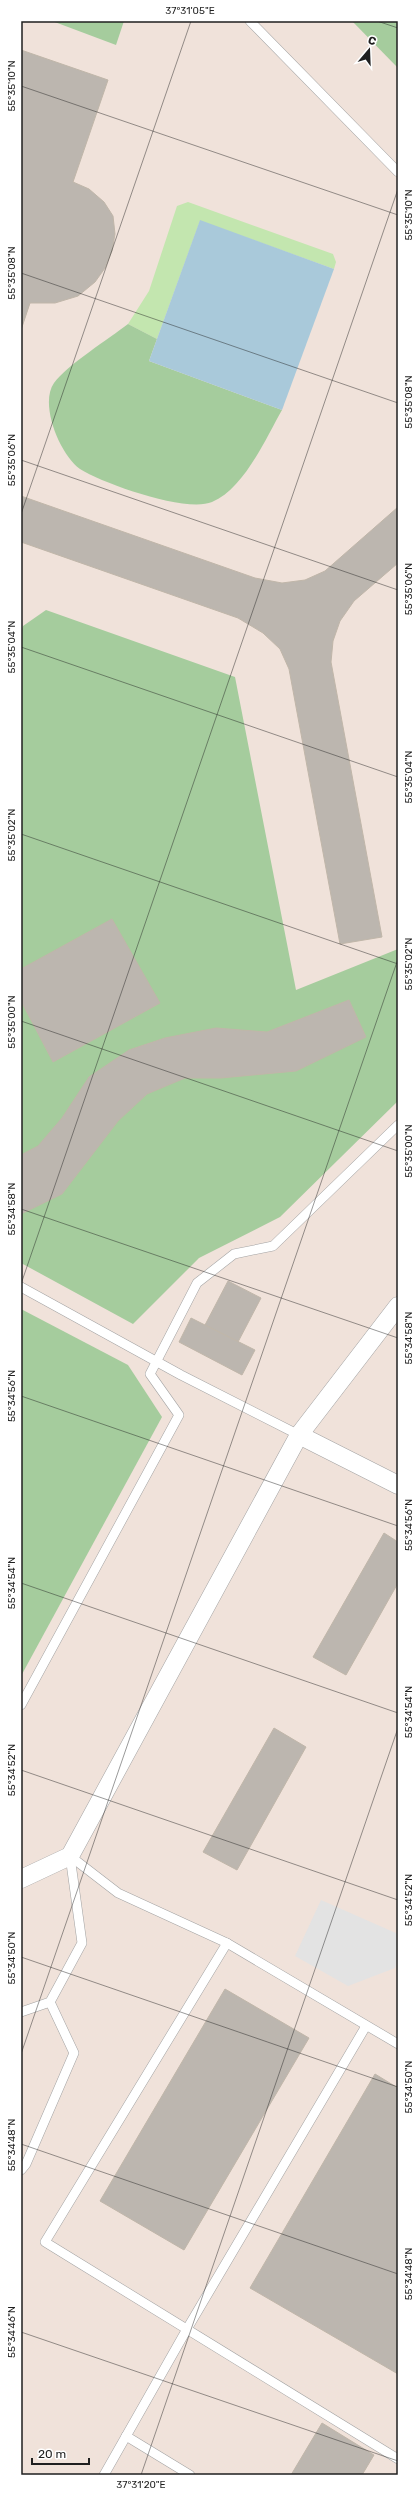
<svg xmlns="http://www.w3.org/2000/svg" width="419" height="2496" viewBox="0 0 419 2496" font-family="Rubik,sans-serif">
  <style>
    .military { fill: #f0e2da }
    .grass { fill: #c3e6af }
    .forest { fill: #a5cc9d }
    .parking { fill: #e3e3e3 }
    .water { fill: #a9c9da }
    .building { fill: #bcb6af; stroke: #c0b6a9 }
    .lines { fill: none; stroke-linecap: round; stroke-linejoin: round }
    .lane-casing { stroke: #a3a3a3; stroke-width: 10 }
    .street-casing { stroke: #a3a3a3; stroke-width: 19 }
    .lane { stroke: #fff; stroke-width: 9 }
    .street { stroke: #fff; stroke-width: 18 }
    .ticks { fill: none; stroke: #1f1f1f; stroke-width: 1; stroke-opacity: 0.45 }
    .neatline { fill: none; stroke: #1f1f1f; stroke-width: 1.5 }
    .ticks-label { font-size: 10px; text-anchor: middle; fill: #1f1f1f }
  </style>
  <rect width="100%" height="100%" fill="#efede6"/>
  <!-- military -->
  <rect class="military" x="21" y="21" width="377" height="2454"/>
  <!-- grass -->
  <polygon class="grass" points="188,202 333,254 336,262 334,269 200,221 157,339 128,324 149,291 177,206"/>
  <!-- forest -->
  <g class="forest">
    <polygon points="52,21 124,21 116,45"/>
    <polygon points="352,21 398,21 398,68"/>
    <path d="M128 324 157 339 149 361 282 410C266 438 244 489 212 502 186 513 104 484 80 469 60 455 39 404 54 383 66 366 110 338 128 324Z"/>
    <polygon points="46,610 235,677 296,990 398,949 398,1101 280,1217 199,1258 133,1324 21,1263 21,632 23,626"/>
    <polygon points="21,1309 128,1365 162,1417 21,1676"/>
  </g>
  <!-- parking -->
  <polygon class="parking" points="321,1900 398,1934 398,1959 395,1968 348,1986 295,1956"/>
  <!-- water -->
  <polygon class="water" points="200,220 334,269 282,410 149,361"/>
  <!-- building -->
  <g class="building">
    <polygon points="21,50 108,80 73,182 89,189 104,202 113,216 115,234 112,251 105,268 95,282 78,296 55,303 30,303 21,330"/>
    <polygon points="21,496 255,578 282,583 305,580 325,571 398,507 398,563 354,601 340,621 333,641 331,662 382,937 340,944 289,669 280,649 263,633 238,618 21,542"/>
    <polygon points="112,919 160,1003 53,1062 21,1001 21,969"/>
    <polygon points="349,1000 366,1037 296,1071 221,1078 185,1078 147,1094 118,1121 62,1194 21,1214 21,1155 38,1146 62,1118 89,1077 129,1050 165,1038 216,1028 267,1032"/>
    <polygon points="228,1281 261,1298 238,1342 205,1325"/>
    <polygon points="191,1318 255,1350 242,1375 179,1342"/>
    <polygon points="384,1533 398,1542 398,1583 346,1675 313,1657"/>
    <polygon points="274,1728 306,1747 237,1870 203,1852"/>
    <polygon points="225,1989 309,2038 184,2250 100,2201"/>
    <polygon points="375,2074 398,2088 398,2374 250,2288"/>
    <polygon points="322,2423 374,2455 362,2475 291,2475"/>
  </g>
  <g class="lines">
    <!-- lane casing -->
    <g class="lane-casing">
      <g id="lane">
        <polyline points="250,21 398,172"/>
        <polyline points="21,1287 181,1375 299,1435"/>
        <polyline points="21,1705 179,1415 150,1374 197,1283 234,1254 273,1246 398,1125"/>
        <polyline points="70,1856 118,1893 227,1943"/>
        <polyline points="21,2012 50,2002 82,1943 70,1856"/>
        <polyline points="398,2044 227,1943 45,2242 398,2459"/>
        <polyline points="21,2170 26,2164 74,2053 50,2002"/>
        <polyline points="126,2436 190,2475"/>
        <polyline points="104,2475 187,2329 366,2026"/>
      </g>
    </g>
    <!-- street casing -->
    <g class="street-casing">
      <g id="street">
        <polyline points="299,1435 398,1485"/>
        <polyline points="21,1879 70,1856 299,1435 398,1306"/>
      </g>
    </g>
    <!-- lane -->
    <use href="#lane" class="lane"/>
    <!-- street -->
    <use href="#street" class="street"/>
  </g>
  <!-- ticks -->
  <path class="ticks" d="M377 21 398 28M21 86 398 215M21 273 398 403M21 460 398 590M21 514 191 21M21 647 398 777M21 834 398 964M21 1021 398 1151M21 1209 398 1338M21 1284 398 189M21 1396 398 1526M21 1583 398 1713M21 1770 398 1900M21 1957 398 2087M21 2054 398 959M21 2144 398 2274M21 2332 398 2461M141 2475 398 1728"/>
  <!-- border -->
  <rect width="419" height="2496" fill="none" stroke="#ffffff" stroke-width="44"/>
  <!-- north arrow -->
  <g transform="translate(369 50) rotate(19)" stroke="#ffffff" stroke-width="3" paint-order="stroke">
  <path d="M0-3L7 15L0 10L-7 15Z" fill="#1f1f1f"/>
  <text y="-6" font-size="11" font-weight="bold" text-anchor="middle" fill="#1f1f1f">С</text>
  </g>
  <!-- scale -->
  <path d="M32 2458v6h57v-6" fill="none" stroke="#1f1f1f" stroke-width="2"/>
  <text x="38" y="2458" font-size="12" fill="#1f1f1f" stroke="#ffffff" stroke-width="3" paint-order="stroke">20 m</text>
  <rect x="22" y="22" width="375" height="2452" class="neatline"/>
  <g class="ticks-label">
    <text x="190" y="14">37°31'05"E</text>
    <text transform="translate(11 86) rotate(-90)" y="4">55°35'10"N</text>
    <text transform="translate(408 215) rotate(-90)" y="4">55°35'10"N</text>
    <text transform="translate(11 273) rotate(-90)" y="4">55°35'08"N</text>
    <text transform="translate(408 402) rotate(-90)" y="4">55°35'08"N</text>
    <text transform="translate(11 460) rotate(-90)" y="4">55°35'06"N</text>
    <text transform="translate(408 589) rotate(-90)" y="4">55°35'06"N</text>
    <text transform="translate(11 647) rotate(-90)" y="4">55°35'04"N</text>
    <text transform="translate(408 777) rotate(-90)" y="4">55°35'04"N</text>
    <text transform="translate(11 835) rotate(-90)" y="4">55°35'02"N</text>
    <text transform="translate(408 964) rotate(-90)" y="4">55°35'02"N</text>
    <text transform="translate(11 1022) rotate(-90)" y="4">55°35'00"N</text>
    <text transform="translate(408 1151) rotate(-90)" y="4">55°35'00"N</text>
    <text transform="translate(11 1209) rotate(-90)" y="4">55°34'58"N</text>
    <text transform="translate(408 1338) rotate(-90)" y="4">55°34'58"N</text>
    <text transform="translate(11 1396) rotate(-90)" y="4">55°34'56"N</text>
    <text transform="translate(408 1525) rotate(-90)" y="4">55°34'56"N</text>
    <text transform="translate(11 1583) rotate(-90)" y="4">55°34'54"N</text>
    <text transform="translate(408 1712) rotate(-90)" y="4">55°34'54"N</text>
    <text transform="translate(11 1770) rotate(-90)" y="4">55°34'52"N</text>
    <text transform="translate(408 1900) rotate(-90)" y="4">55°34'52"N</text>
    <text transform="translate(11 1958) rotate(-90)" y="4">55°34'50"N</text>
    <text transform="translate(408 2087) rotate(-90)" y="4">55°34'50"N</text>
    <text transform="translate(11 2145) rotate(-90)" y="4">55°34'48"N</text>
    <text transform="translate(408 2274) rotate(-90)" y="4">55°34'48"N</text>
    <text transform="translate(11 2332) rotate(-90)" y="4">55°34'46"N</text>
    <text x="141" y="2488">37°31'20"E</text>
  </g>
</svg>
